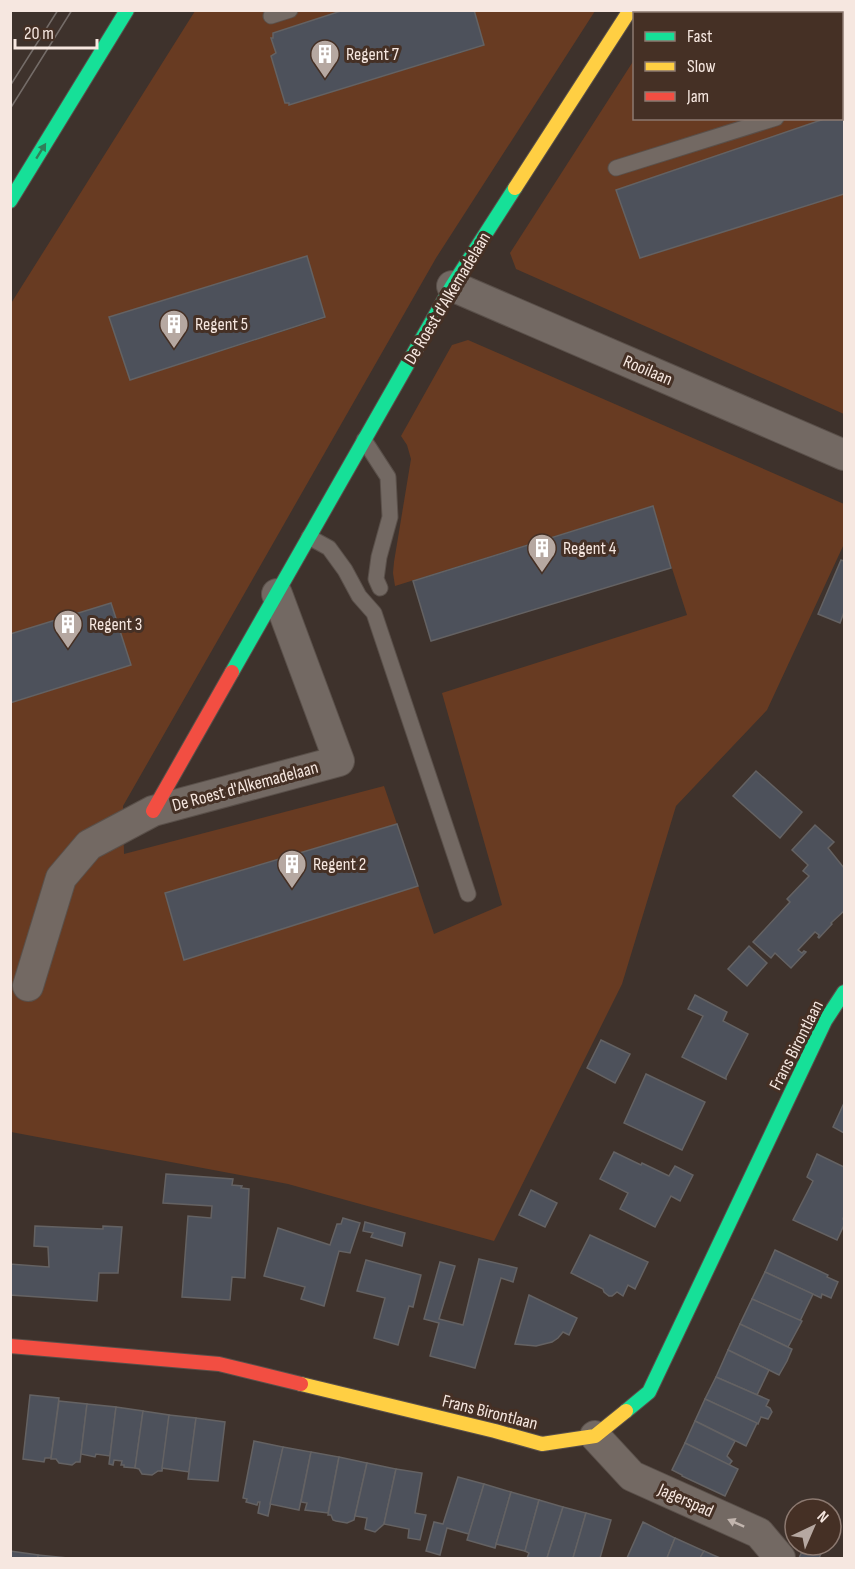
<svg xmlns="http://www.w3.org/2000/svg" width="855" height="1569" viewBox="0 0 855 1569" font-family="'Sofia Sans Condensed',sans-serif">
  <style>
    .green { fill: #683b22; fill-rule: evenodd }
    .building { fill: #4d515b; stroke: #646263; stroke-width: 1.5 }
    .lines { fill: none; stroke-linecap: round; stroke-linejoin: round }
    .lane-casing { stroke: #5a504a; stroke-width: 17 }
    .street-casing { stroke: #5a504a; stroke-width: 32 }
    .fast-casing { stroke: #5a504a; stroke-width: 16 }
    .slow-casing { stroke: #5a504a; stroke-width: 16 }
    .jam-casing { stroke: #5a504a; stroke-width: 16 }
    .lane { stroke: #736963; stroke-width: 15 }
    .street { stroke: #736963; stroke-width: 30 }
    .fast { stroke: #16e098; stroke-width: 14 }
    .slow { stroke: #ffcf43; stroke-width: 14 }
    .jam { stroke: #f24e42; stroke-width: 14 }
    .tram { stroke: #746c68; stroke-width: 1.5 }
    .oneway { fill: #307f59 }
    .oneway2 { fill: #c2b5ae }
    .labels { text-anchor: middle; stroke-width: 6; stroke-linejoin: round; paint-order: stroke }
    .poi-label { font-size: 18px; fill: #f6e7e0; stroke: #453025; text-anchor: start }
    .street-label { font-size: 18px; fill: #f6e7e0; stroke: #453025 }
  </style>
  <rect width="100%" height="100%" fill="#3e322c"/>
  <!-- green -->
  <g class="green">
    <path d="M195 11H344L273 33V38H272L276 53 271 56 285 103H289V105L483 46 474 11H595L436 258 123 806 124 854 384 786 397 824 165 893 184 959 418 886 434 934 502 905 442 693 687 615 652 506 395 586 393 573 394 562 411 459 407 445 401 436 452 345 468 340 844 504V544L767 710 676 806 622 984 494 1241 288 1184 11 1132V703L131 665 111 603 11 634 10 305ZM307 256 325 318 130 380 110 317Z"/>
    <polygon points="666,11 802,10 814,13 664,13"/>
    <polygon points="842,20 844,21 844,113 842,114"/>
    <polygon points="634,60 634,118 827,119 617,190 641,258 844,194 844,414 516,269 510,253"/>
  </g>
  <!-- building -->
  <g class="building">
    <polygon points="344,10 474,10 484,45 289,105 289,103 285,103 271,56 276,53 271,38 273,38 273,33"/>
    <polygon points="844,113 844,194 640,258 616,190 827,118 842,118 842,114"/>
    <polygon points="307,256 325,317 130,380 109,317"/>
    <polygon points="653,506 671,568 431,641 413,581"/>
    <polygon points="841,560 844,561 844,612 840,623 818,614"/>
    <polygon points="111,603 131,665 10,703 10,634"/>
    <polygon points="756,771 802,812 780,838 733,796"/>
    <polygon points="397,824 418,886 184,960 165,893"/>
    <polygon points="815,825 834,842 828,848 844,868 844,911 831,923 832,924 819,938 818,937 819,935 815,932 798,950 802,953 804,951 806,952 791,968 775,953 771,958 753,942 790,902 787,899 809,876 803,871 808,865 792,850"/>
    <polygon points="749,946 767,963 747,986 728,969"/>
    <polygon points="695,995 727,1012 723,1021 748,1034 726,1077 726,1079 682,1057 703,1016 688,1009"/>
    <polygon points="601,1040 630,1054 615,1083 587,1068"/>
    <polygon points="646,1074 705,1102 682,1150 624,1123"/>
    <polygon points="844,1103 844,1133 833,1127"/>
    <polygon points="614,1152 641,1165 642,1163 669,1176 675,1166 693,1175 680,1201 671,1196 655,1227 620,1209 628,1193 600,1179"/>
    <polygon points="817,1154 844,1167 844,1216 843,1219 844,1221 844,1225 837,1240 793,1220 813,1181 807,1177"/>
    <polygon points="166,1174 233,1179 232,1185 242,1186 241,1188 249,1189 245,1278 232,1277 230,1300 182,1297 188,1216 211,1218 212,1206 163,1203"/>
    <polygon points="531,1190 557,1203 545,1227 519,1215"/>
    <polygon points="343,1218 360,1223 350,1253 339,1251 324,1306 301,1299 305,1287 264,1276 278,1228 330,1245 337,1224 341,1224"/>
    <polygon points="365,1222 405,1233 402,1246 371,1237 373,1233 363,1231"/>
    <polygon points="35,1226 103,1229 103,1226 122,1227 118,1273 99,1273 97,1301 10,1295 10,1264 49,1267 48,1247 34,1246"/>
    <polygon points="590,1235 648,1262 635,1289 628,1285 623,1296 617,1292 612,1296 609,1296 604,1292 603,1289 571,1273"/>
    <polygon points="775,1250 828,1275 827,1277 838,1282 831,1298 822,1294 821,1298 765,1272"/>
    <polygon points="479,1259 517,1268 513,1282 501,1278 475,1368 430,1356 439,1323 424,1319 440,1262 455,1266 439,1319 463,1325"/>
    <polygon points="366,1260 421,1275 413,1307 409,1306 398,1345 374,1338 385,1298 357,1291"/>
    <polygon points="765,1272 813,1294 800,1321 752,1299"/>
    <polygon points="529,1295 577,1318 569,1335 563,1332 558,1338 552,1342 536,1346 515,1344"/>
    <polygon points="752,1299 802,1321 788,1347 740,1324"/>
    <polygon points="740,1324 792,1349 787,1361 779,1375 728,1350"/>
    <polygon points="728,1350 769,1370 757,1395 716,1377"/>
    <polygon points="716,1377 769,1400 766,1406 770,1408 772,1412 768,1419 761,1417 758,1424 705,1399"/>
    <polygon points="30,1395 59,1398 51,1458 45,1458 44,1462 23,1459"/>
    <polygon points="705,1399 757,1423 746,1446 695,1421"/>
    <polygon points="59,1401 87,1404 80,1462 76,1462 72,1465 59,1463 56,1459 51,1459"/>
    <polygon points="87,1404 116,1407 110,1456 96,1454 95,1457 81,1454"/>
    <polygon points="116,1407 143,1411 135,1468 124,1467 124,1465 121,1465 122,1461 114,1460 113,1465 109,1464"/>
    <polygon points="143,1411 169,1415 162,1471 158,1471 152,1475 142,1474 139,1469 135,1468"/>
    <polygon points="169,1415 196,1418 189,1472 162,1468"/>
    <polygon points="196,1418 225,1422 218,1481 188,1479"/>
    <polygon points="695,1421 735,1441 727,1456 732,1461 729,1465 685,1443"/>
    <polygon points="254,1441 283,1447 268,1516 258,1513 260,1502 258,1502 257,1505 246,1502 247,1499 243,1498"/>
    <polygon points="685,1443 738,1469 725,1496 682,1476 682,1475 672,1470"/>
    <polygon points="283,1447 311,1452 299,1510 270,1504"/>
    <polygon points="311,1452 339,1457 328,1513 305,1510 307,1503 301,1502"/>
    <polygon points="339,1457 367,1463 354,1520 347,1523 336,1521 333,1520 331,1515 328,1515"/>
    <polygon points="367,1463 396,1469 384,1524 375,1532 365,1529 367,1518 355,1516"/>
    <polygon points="396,1469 422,1473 415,1513 426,1515 420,1540 408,1538 409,1529 384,1524"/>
    <polygon points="458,1477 484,1484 469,1534 447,1528 440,1555 426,1551 434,1522 443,1524"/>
    <polygon points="484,1484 511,1492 495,1548 467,1540"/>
    <polygon points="511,1492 539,1500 525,1551 496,1544"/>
    <polygon points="539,1500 563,1507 547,1558 527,1558 529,1553 525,1551"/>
    <polygon points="563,1507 586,1513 573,1558 547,1558"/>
    <polygon points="586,1513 611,1520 600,1558 573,1558"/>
    <polygon points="643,1522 675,1538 667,1558 627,1558"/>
    <polygon points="675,1538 704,1551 700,1558 667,1558"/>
    <polygon points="805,1545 825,1545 819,1558 799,1558"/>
    <polygon points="10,1551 38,1555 38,1558 10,1558"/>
    <polygon points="704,1551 720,1558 700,1558"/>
    <polygon points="38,1555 68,1558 38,1558"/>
  </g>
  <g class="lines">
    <!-- lane casing -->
    <g class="lane-casing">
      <g id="lane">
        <polyline points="271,16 290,10"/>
        <polyline points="842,98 844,98"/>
        <polyline points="616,168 776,118"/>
        <polyline points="364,440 388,477 390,517 379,557 376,579 380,588"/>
        <polyline points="309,537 329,548 345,570 359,596 374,613 468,894"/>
      </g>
    </g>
    <!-- street casing -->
    <g class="street-casing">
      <g id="street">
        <polyline points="452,286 844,455"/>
        <polyline points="28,986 61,878 89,845 153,811 339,761 277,594"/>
        <polyline points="595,1436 632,1476 759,1533 780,1558"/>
      </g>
    </g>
    <!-- fast casing -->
    <g class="fast-casing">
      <g id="fast">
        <polyline points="10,201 127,10"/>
        <polyline points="232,672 452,286 515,188"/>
        <polyline points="626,1411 649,1392 825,1021 844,992"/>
      </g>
    </g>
    <!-- slow casing -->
    <g class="slow-casing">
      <g id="slow">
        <polyline points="515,188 630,10"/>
        <polyline points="301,1384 495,1431 542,1444 595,1436 626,1411"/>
      </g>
    </g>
    <!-- jam casing -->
    <g class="jam-casing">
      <g id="jam">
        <polyline points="153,811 232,672"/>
        <polyline points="10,1346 219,1364 301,1384"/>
      </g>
    </g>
    <!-- lane -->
    <use href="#lane" class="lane"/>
    <!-- street -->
    <use href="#street" class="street"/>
    <!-- fast -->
    <use href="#fast" class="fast"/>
    <!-- slow -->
    <use href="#slow" class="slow"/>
    <!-- jam -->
    <use href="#jam" class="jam"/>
    <!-- tram -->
    <g class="tram">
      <polyline points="10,86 58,10"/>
      <polyline points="10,109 72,10"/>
    </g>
  </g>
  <!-- one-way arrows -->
  <defs><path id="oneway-solid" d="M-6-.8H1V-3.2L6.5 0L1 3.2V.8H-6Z" transform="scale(1.5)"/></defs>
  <use class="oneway" href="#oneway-solid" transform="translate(41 151) rotate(-58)"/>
  <use class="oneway2" href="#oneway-solid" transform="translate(736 1523) rotate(-156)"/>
  <!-- icons -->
  <defs>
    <g id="building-pin" transform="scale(1.5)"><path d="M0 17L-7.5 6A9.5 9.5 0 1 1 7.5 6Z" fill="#b6a8a1" stroke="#453025"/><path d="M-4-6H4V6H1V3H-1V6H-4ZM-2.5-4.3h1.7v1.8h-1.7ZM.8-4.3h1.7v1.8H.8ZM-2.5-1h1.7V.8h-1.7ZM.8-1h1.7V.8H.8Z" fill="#fff"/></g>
  </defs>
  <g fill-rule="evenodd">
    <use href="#building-pin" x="325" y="54"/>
    <use href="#building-pin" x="174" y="324"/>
    <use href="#building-pin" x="542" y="548"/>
    <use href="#building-pin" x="68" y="624"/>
    <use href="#building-pin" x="292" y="864"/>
  </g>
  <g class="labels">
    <!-- poi labels -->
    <g class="poi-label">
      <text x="346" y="60">Regent 7</text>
      <text x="195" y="330">Regent 5</text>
      <text x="563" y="554">Regent 4</text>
      <text x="89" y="630">Regent 3</text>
      <text x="313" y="870">Regent 2</text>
    </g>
    <!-- street labels -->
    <g class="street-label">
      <text transform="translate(447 298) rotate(-59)" y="6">De Roest d'Alkemadelaan</text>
      <text transform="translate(648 370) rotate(23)" y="6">Rooilaan</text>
      <text transform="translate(245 786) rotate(-15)" y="6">De Roest d'Alkemadelaan</text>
      <text transform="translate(796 1045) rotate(-63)" y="6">Frans Birontlaan</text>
      <text transform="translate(490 1412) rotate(14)" y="6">Frans Birontlaan</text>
      <text transform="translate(686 1500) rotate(24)" y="6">Jagerspad</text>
    </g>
  </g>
  <!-- border -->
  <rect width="855" height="1569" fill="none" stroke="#f6e7e0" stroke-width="24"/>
  <!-- legend -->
  <rect x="633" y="12" width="210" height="108" fill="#453025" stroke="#8c7970" stroke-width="1.5"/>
  <rect x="645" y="32" width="30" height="9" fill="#16e098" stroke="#8c7970" stroke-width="1.5"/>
  <text x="687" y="42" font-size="18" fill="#f6e7e0">Fast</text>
  <rect x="645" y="62" width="30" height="9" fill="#ffcf43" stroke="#8c7970" stroke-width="1.5"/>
  <text x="687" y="72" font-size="18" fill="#f6e7e0">Slow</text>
  <rect x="645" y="92" width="30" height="9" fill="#f24e42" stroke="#8c7970" stroke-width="1.5"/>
  <text x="687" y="102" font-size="18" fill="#f6e7e0">Jam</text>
  <!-- north arrow -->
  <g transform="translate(813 1527) rotate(44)"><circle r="28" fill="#453025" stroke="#8c7970" stroke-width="1.5"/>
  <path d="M0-4.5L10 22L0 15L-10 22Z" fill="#b6a8a1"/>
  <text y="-9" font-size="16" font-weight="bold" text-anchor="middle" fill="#f6e7e0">N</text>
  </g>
  <!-- scale -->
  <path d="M15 39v9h82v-9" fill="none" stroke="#f6e7e0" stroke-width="3"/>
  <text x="24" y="39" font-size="18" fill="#f6e7e0" stroke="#453025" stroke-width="4.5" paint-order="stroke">20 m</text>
</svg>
